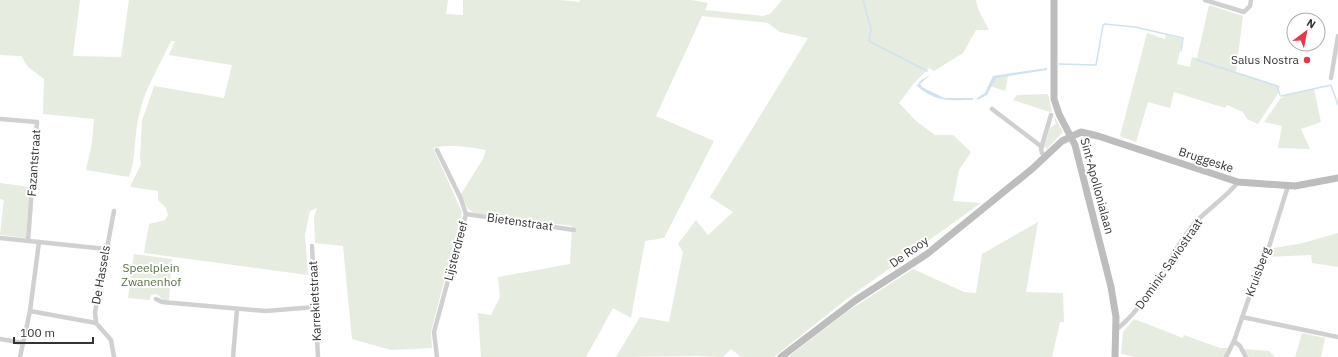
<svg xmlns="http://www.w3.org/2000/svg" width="1338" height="357" viewBox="0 0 1338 357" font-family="'IBM Plex Sans',sans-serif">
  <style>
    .green { fill: #e6ecdf }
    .water { fill: #cfe2ee }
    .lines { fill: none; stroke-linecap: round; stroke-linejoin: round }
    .stream { stroke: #cfe2ee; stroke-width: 1.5 }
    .street { stroke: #d0d0d0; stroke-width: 4.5 }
    .secondary { stroke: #bdbdbd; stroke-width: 7 }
    .poi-dot { fill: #e63946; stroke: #fff; stroke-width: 1.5 }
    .labels { text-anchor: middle; stroke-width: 4; stroke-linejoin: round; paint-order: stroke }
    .poi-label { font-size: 12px; fill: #333; stroke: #fff; text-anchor: end }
    .street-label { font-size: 12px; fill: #333; stroke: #fff }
    .park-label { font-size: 12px; fill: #56703f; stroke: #fff }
  </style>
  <rect width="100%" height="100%" fill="#fff"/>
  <!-- green -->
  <g class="green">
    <path d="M0 0H80L73 56 121 57 129 0H448L446 14 463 15V0H560L579 2 580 0H691L708 3 705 10 763 16 770 14 782 0H976L978 9 989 30H976L963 53 934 71 929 68 914 83 899 103 916 121 935 135H953L971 152 959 170 953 201 981 203 844 301 774 357H741L731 349 723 357 697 356 616 357 640 317 669 322 683 252 678 244 696 220 708 235 733 212 710 197 808 38 780 32 768 23 702 16 656 116 714 141 664 238 645 241 631 318 613 308 586 357H481L478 313 491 315 500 297 498 277 570 264 572 226 474 213 468 209 461 194 483 159 486 150C469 147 450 143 433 148L462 212 431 332 432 348 391 350 352 339 343 246 315 243 314 217 317 208 310 211 305 235 308 275 144 253 149 224 165 220 168 215 166 208 158 200V191L130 187 141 164 140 159 142 121 154 86 224 98 232 65 169 55 175 41H171C159 67 143 91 138 120 134 139 136 158 129 177L86 170 92 143 94 119 43 114 44 79 28 67 21 56 0 55Z"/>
    <polygon points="1209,5 1243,16 1236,72 1280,86 1277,95 1258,124 1247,119 1243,112 1227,105 1225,108 1174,92 1170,108 1148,102 1136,142 1120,136 1147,33 1165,39 1166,35 1183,39 1177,64 1190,67 1192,57 1197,58"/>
    <polygon points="1008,76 1005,91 990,86 996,77"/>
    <polygon points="1314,89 1321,122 1301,129 1310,149 1278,148 1282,126 1264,122 1280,99 1286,95"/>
    <polygon points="1048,94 1052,111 1050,112 1013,100 1017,95"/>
    <polygon points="1053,114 1063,132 1047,149 1044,146 1050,128 1056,124"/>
    <polygon points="0,183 30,187 26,238 0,235 4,200 0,199"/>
    <polygon points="1038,222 1026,292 1063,293 1064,322 1060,322 1052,357 788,357 848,311 913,269 964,292 976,293 982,254"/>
    <polygon points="1338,233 1338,267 1312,263 1311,255 1267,257 1269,249 1303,243"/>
    <polygon points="134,254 172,259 169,300 163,300 157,294 151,295 150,300 128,298"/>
    <polygon points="1134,319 1183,338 1184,335 1220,348 1228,348 1224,357 1136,357 1121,354 1123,332"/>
    <polygon points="1302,333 1325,338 1321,357 1295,357"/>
    <polygon points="1244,349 1269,351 1275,357 1249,357"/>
  </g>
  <!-- water -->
  <g class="water">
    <polygon points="1047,68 1047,70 996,78 987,95 977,100 977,98 985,93 993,76"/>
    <path d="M931 74 920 84 922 87 944 98H973V100C949 100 937 103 917 86L920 81Z"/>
  </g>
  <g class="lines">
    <!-- stream -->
    <g class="stream">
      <polyline points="863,0 871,29 869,41 927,71"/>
      <polyline points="1197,60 1277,86 1280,95"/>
      <polyline points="1059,64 1096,65 1103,25 1105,24 1135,27 1183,38 1181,51"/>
      <polyline points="1281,96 1331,85 1338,105"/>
    </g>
    <!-- street -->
    <g class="street">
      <polyline points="1205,0 1244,12 1250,6 1251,0"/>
      <polyline points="1331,78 1338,36"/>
      <polyline points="992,109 1042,147"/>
      <polyline points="0,119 37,122 28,241"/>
      <polyline points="1045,157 1042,153 1041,149 1051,115"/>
      <polyline points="114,211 95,312 96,323 111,340 114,357"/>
      <polyline points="466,214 574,230"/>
      <polyline points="0,238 106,249"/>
      <polyline points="312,246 318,357"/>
      <polyline points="156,299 162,302 266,311 315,307"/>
      <polyline points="30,311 96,323"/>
      <polyline points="1242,317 1338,337"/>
      <path d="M1117 329C1152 301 1166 258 1194 224 1207 209 1226 198 1238 182"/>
      <polyline points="0,339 23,343"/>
      <polyline points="1234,341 1240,346 1246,357"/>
      <polyline points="20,357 30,311 39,242"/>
      <polyline points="233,357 237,309"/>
      <polyline points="437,357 434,332 466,214 461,199 437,150"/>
      <polyline points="1226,357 1234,341 1255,280 1263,266 1288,186"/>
    </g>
    <!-- secondary -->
    <g class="secondary">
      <polyline points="1054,0 1054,99 1059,114 1075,145 1111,287 1116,317 1115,357"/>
      <polyline points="781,357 856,300 927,254 1032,169 1062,141 1081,132 1098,136 1238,182 1295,186 1338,178"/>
    </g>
  </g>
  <!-- markers -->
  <circle class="poi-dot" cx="1307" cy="60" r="4"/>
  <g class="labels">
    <!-- poi labels -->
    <g class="poi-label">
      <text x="1299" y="64">Salus Nostra</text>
    </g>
    <!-- street labels -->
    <g class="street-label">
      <text transform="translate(1206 160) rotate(18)" y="4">Bruggeske</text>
      <text transform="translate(34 163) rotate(-86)" y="4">Fazantstraat</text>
      <text transform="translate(1097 186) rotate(75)" y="4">Sint-Apollonialaan</text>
      <text transform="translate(520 222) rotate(8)" y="4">Bietenstraat</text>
      <text transform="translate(456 251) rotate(-75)" y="4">Lijsterdreef</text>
      <text transform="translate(909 252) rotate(-35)" y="4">De Rooy</text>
      <text transform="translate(1169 264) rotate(-55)" y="4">Dominic Saviostraat</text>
      <text transform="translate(1258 272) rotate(-70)" y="4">Kruisberg</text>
      <text transform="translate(101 275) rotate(-80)" y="4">De Hassels</text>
      <text transform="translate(315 301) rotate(-93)" y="4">Karrekietstraat</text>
    </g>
    <!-- park labels -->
    <g class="park-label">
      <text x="151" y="272">Speelplein<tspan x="151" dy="14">Zwanenhof</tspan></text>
    </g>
  </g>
  <!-- north arrow -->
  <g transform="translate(1306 32) rotate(32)"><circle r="19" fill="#ffffff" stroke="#adadad"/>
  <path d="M0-3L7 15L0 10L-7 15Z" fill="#e63946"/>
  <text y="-6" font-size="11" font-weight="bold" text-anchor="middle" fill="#333333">N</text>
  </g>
  <!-- scale -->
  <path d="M14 337v6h79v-6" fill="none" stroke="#333333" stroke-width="2"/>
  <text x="20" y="337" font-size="12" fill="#333333" stroke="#ffffff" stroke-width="3" paint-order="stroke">100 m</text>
</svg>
